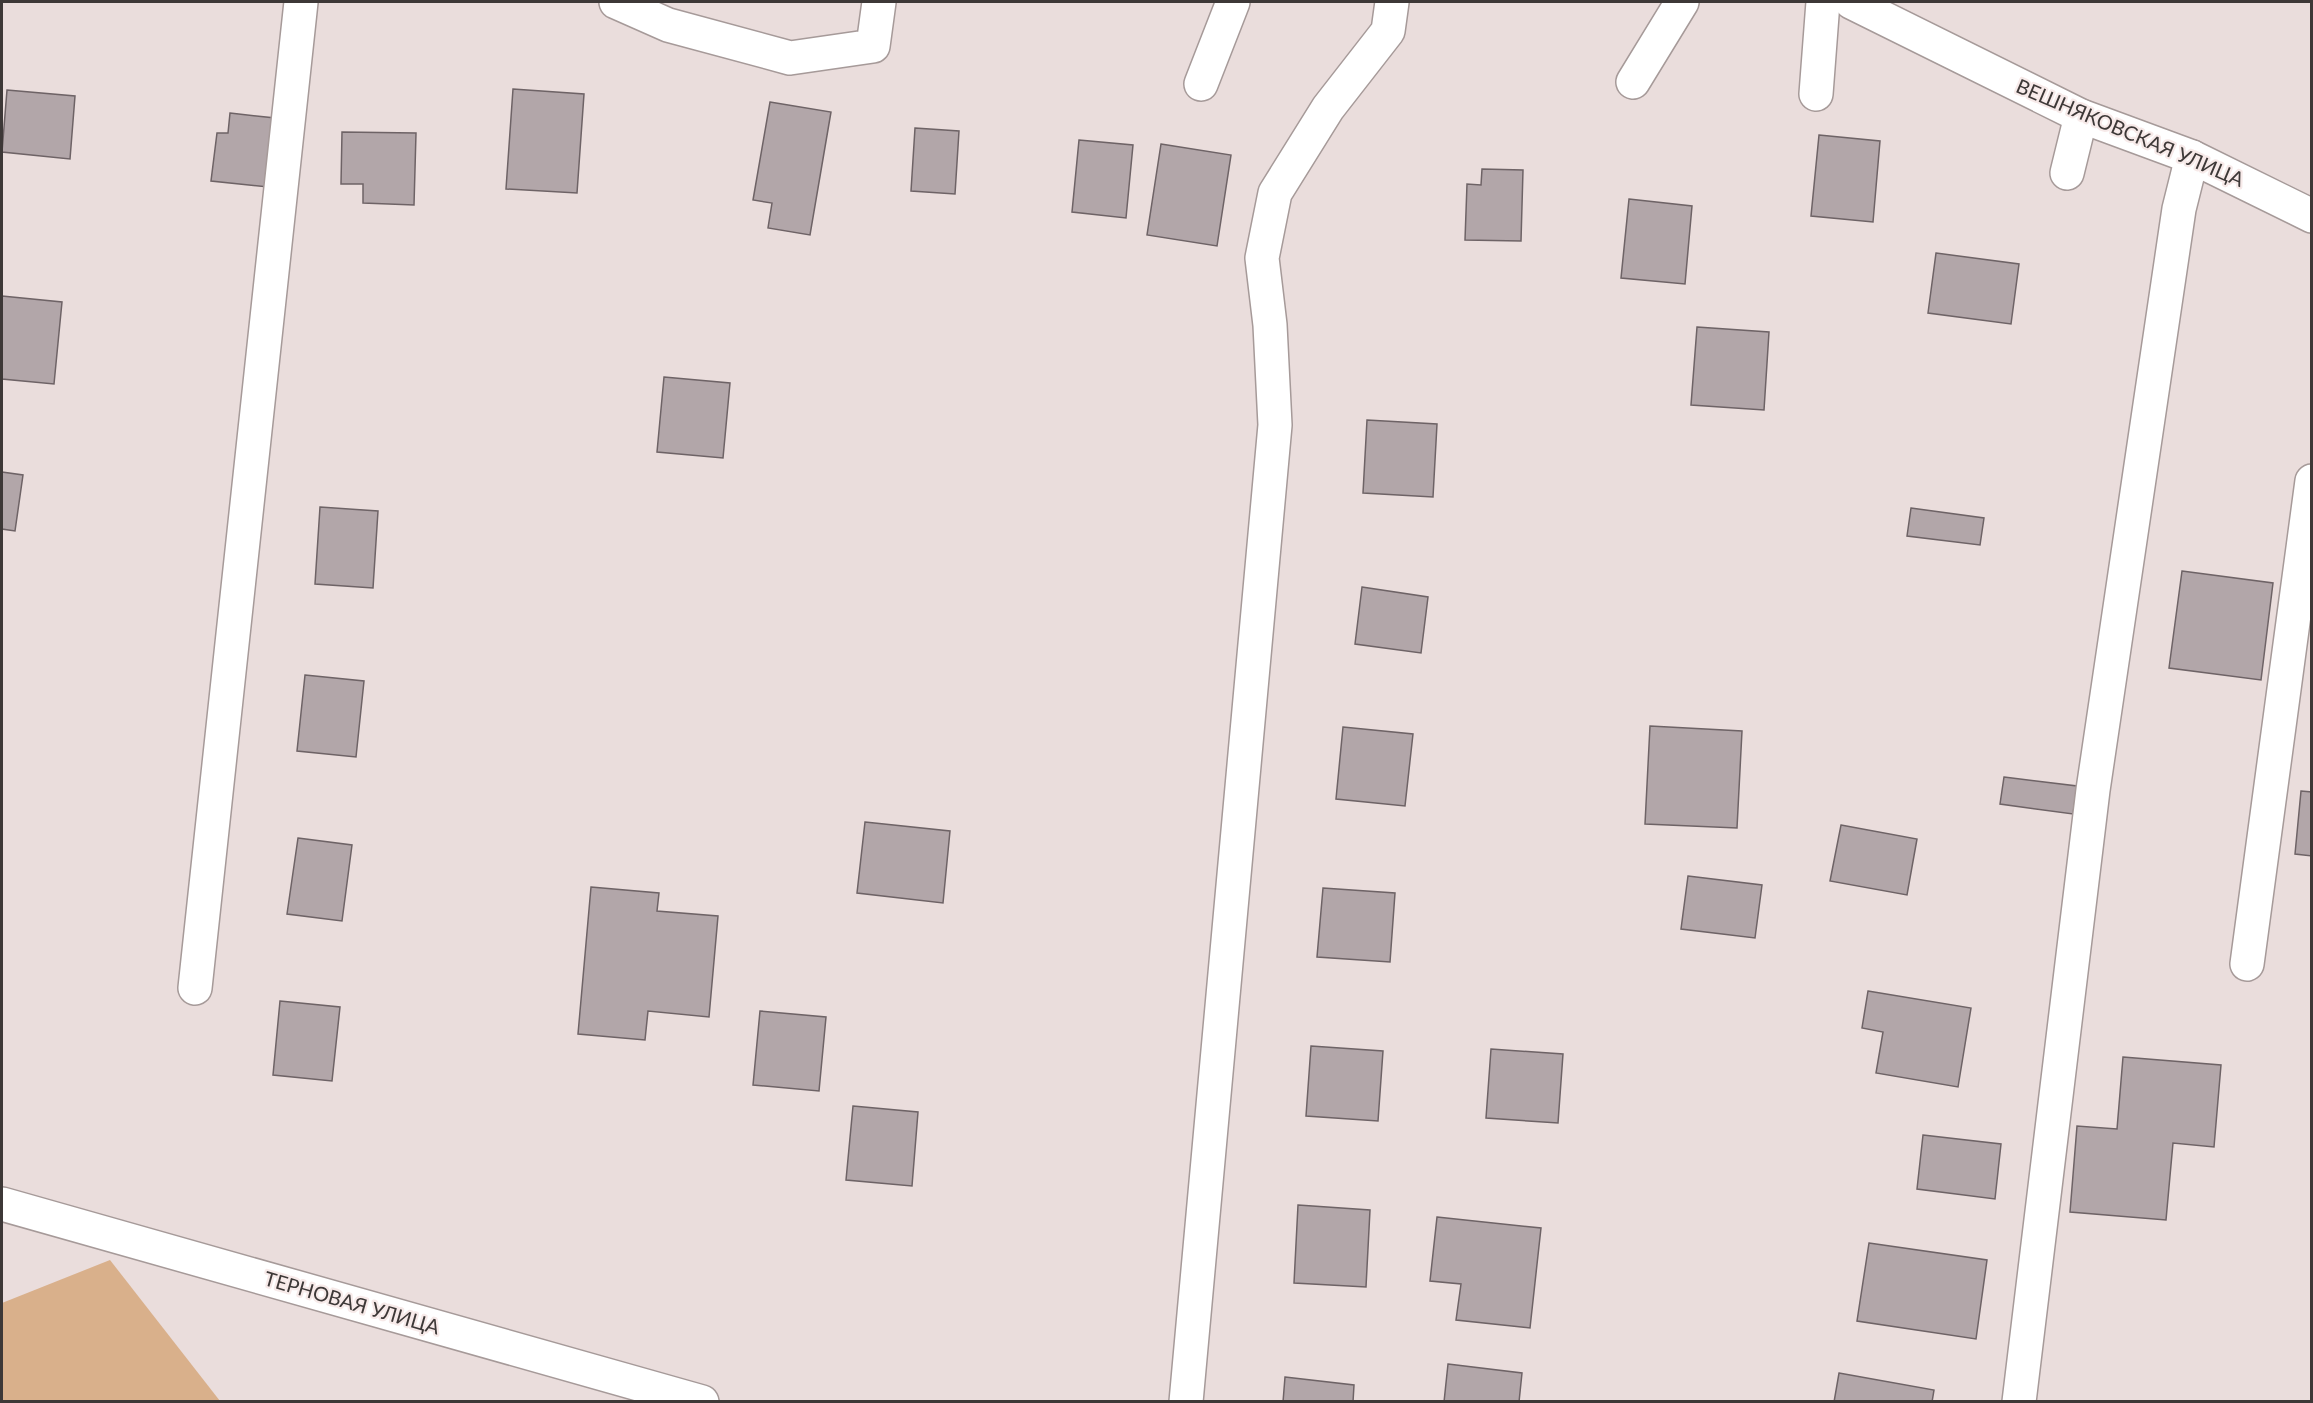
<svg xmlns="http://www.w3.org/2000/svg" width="2313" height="1403" viewBox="0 0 2313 1403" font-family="Lato,sans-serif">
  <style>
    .green { fill: #d9b08b }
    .building { fill: #b2a6a9; stroke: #6e6366; stroke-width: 1.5 }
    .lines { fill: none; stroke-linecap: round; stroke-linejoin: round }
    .minor-casing { stroke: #a69a99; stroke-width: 36 }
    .minor { stroke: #fff; stroke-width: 33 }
    .labels { text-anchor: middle; stroke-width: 4.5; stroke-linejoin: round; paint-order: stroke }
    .street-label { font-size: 20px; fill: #3d3837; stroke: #f7eae9 }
  </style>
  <rect width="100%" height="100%" fill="#eadddc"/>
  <!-- green -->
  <polygon class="green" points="110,1260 220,1401 2,1401 2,1303"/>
  <!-- building -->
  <g class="building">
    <polygon points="513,89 584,94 577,193 506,189"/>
    <polygon points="7,90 75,96 70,159 2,152"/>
    <polygon points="770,102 831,112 810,235 768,228 772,203 753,200"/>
    <polygon points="230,113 275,118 268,187 211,181 217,133 228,133"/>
    <polygon points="915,128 959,131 955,194 911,191"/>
    <polygon points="342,132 416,133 414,205 363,203 363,184 341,184"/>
    <polygon points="1819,135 1880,141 1873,222 1811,216"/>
    <polygon points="1079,140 1133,145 1126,218 1072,212"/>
    <polygon points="1161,144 1231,155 1217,246 1147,235"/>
    <polygon points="1482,169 1523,170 1521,241 1465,240 1467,184 1481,185"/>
    <polygon points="1629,199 1692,206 1685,284 1621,278"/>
    <polygon points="1936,253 2019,264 2011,324 1928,313"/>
    <polygon points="2,296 62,302 54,384 2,379"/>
    <polygon points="1697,327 1769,332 1764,410 1691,405"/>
    <polygon points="664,377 730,383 723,458 657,452"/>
    <polygon points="1367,420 1437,424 1433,497 1363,493"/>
    <polygon points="2,472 23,475 15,531 2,529"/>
    <polygon points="320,507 378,511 373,588 315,584"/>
    <polygon points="1911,508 1984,518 1980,545 1907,536"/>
    <polygon points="2182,571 2273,583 2261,680 2169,668"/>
    <polygon points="1362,587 1428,597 1421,653 1355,644"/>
    <polygon points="305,675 364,681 356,757 297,751"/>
    <polygon points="1650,726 1742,731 1737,828 1645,824"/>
    <polygon points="1343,727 1413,734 1405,806 1336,799"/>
    <polygon points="2004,777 2077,786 2073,814 2000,804"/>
    <polygon points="2301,791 2312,792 2312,856 2295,854"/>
    <polygon points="865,822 950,831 943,903 857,893"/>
    <polygon points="1841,825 1917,839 1907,895 1830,881"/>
    <polygon points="298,838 352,845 342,921 287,914"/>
    <polygon points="1688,876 1762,885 1755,938 1681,929"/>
    <polygon points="591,887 659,893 657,911 718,916 709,1017 648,1011 645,1040 578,1034"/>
    <polygon points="1323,888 1395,893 1390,962 1317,957"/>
    <polygon points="1868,991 1971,1008 1958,1087 1876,1073 1883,1032 1862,1028"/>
    <polygon points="280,1001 340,1007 332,1081 273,1075"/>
    <polygon points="760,1011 826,1017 819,1091 753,1085"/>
    <polygon points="1311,1046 1383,1051 1378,1121 1306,1116"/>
    <polygon points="1491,1049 1563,1054 1558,1123 1486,1118"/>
    <polygon points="2123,1057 2221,1065 2214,1147 2173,1143 2166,1220 2070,1212 2077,1126 2117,1129"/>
    <polygon points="853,1106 918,1112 912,1186 846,1180"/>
    <polygon points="1923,1135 2001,1144 1995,1199 1917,1189"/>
    <polygon points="1298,1205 1370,1210 1366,1287 1294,1283"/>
    <polygon points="1437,1217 1541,1228 1530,1328 1456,1320 1461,1284 1430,1281"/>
    <polygon points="1869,1243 1987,1260 1976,1339 1857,1321"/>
    <polygon points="1448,1364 1522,1373 1519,1402 1444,1402"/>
    <polygon points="1839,1373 1934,1390 1932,1402 1834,1402"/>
    <polygon points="1285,1377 1354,1385 1353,1402 1283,1402"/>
  </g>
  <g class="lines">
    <!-- minor casing -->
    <g class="minor-casing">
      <g id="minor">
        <polyline points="616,2 668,25 790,58 873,46 879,2"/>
        <polyline points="1851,2 2081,116 2192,157 2312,216"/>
        <polyline points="1633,82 1682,2"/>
        <polyline points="1201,84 1233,2"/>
        <polyline points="1816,94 1823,2"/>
        <polyline points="2067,173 2081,116"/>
        <polyline points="2247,964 2312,481"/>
        <polyline points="195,988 301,2"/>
        <polyline points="2,1204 702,1402"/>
        <polyline points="1186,1402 1275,425 1270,325 1262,258 1275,193 1328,108 1388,31 1392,2"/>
        <polyline points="2019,1402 2093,790 2179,209 2192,157"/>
      </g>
    </g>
    <!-- minor -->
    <use href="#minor" class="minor"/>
  </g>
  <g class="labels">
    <!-- street labels -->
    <g class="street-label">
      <text transform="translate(2130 133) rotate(23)" y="7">ВЕШНЯКОВСКАЯ УЛИЦА</text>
      <text transform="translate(352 1303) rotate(16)" y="7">ТЕРНОВАЯ УЛИЦА</text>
    </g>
  </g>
  <!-- border -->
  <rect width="2313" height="1403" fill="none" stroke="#3d3837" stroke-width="6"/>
</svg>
